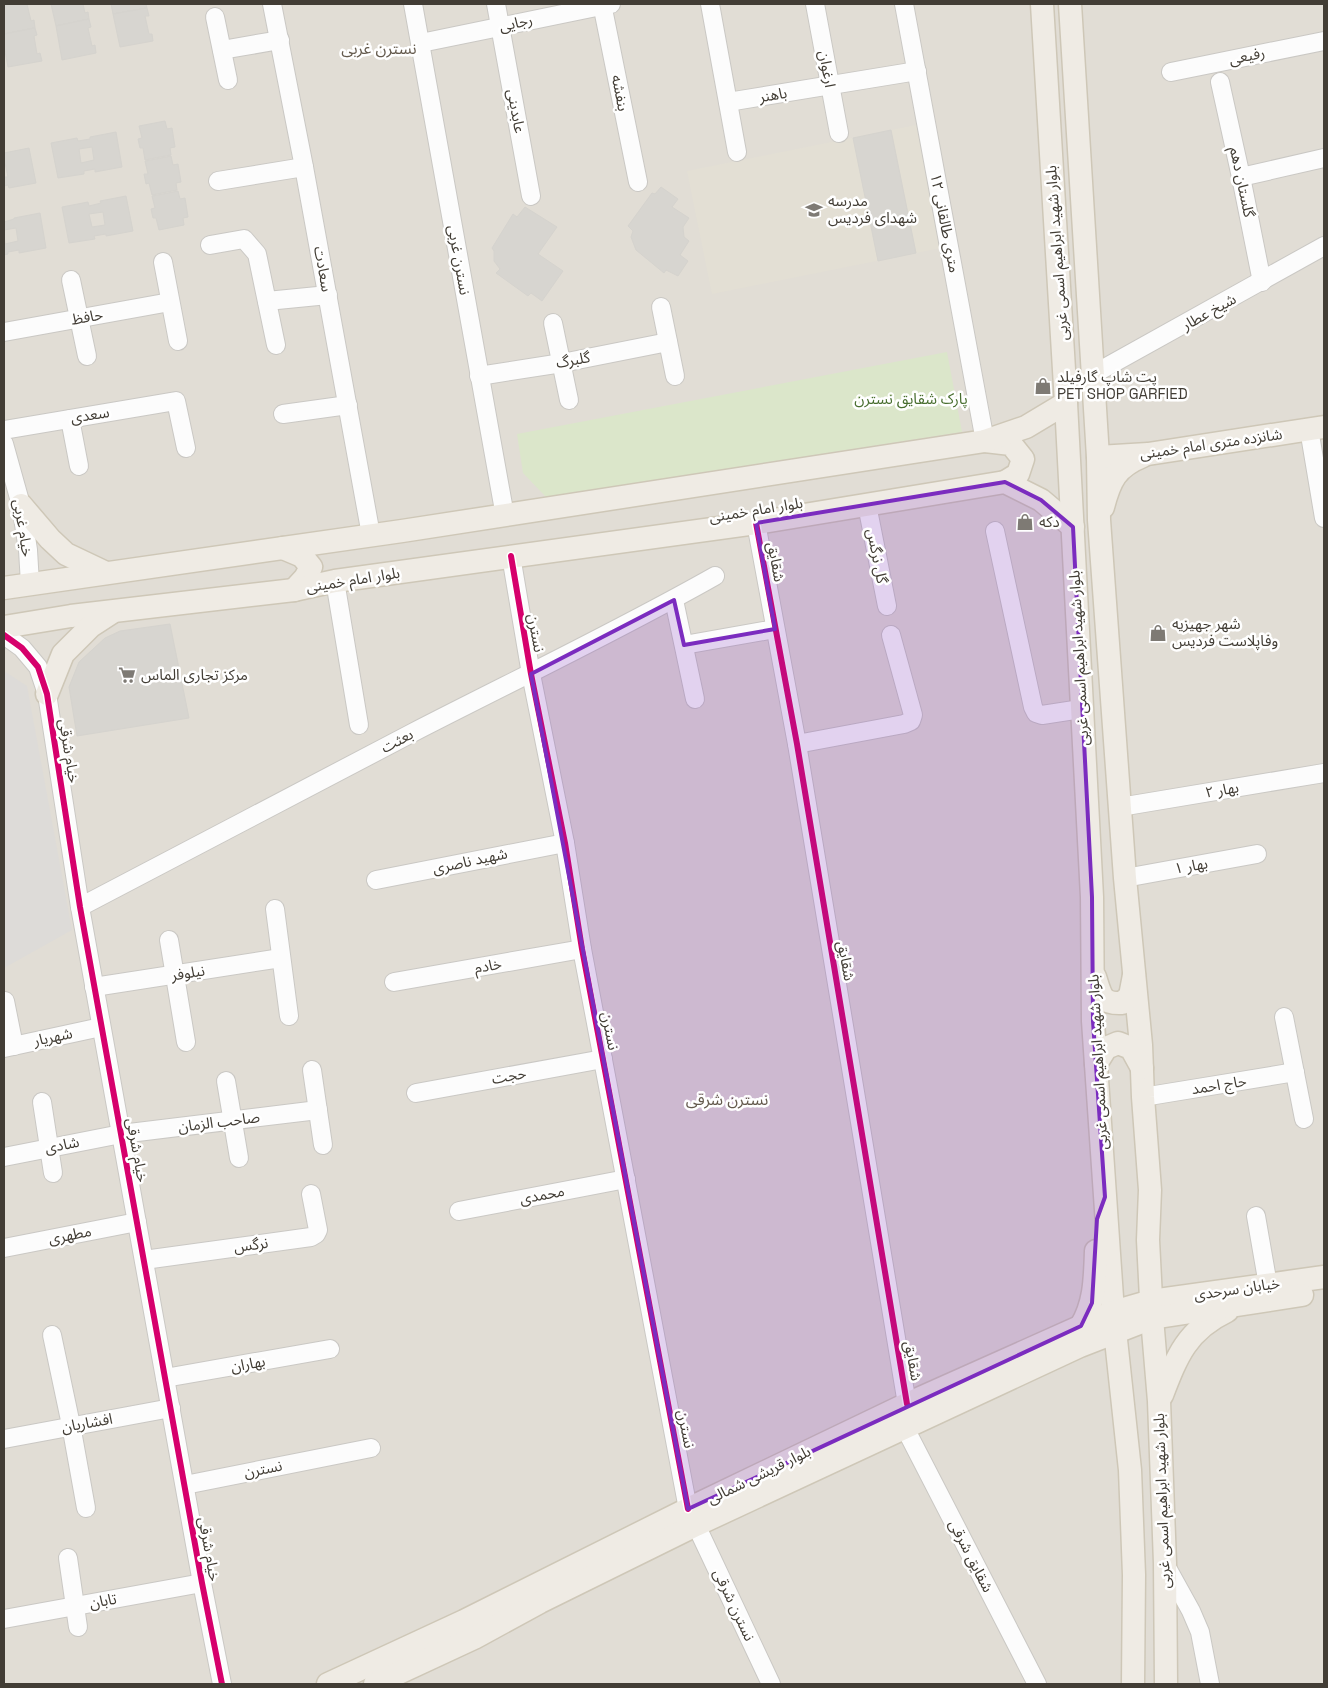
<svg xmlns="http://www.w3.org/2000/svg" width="1328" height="1688" viewBox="0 0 1328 1688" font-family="'Space Grotesk','Noto Sans Arabic',sans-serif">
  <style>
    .residential { fill: #e1ddd5 }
    .education { fill: #e3dfd4 }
    .green { fill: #dbe6ca }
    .parking { fill: #dddbd8 }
    .building { fill: #d7d5d0; stroke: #d5d3ce; fill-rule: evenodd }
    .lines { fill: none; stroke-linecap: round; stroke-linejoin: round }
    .minor-casing { stroke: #cac8c4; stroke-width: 20 }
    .major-casing { stroke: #cec7b7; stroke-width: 25 }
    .minor { stroke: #fcfcfc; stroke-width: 18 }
    .major { stroke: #efebe4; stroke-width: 22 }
    .cycleway-casing { stroke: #fff; stroke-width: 9 }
    .cycleway { stroke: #d6006c; stroke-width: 6 }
    .marked { fill: #7b2cbf; fill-opacity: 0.2; stroke: #7b2cbf; stroke-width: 4; stroke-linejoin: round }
    .labels { text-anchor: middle; stroke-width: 5; stroke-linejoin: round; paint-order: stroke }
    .street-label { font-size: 15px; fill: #423d35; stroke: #fff }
    .poi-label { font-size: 15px; fill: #423d35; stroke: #fff; text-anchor: start }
    .park-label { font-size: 15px; fill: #486e2f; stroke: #fff }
    .neighbourhood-label { font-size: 16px; fill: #645a4d; stroke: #fff }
  </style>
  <rect width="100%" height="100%" fill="#edece8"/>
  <!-- residential -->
  <rect class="residential" x="4" y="4" width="1320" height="1680"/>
  <!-- education -->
  <polygon class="education" points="916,125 941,248 712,294 687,171"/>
  <!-- green -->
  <polygon class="green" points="947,352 962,432 546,497 523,473 517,434"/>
  <!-- parking -->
  <polygon class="parking" points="4,671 27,686 72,930 4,968"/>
  <!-- building -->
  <g class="building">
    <polygon points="4,4 27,4 31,21 34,20 35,28 4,34"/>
    <polygon points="51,4 83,4 85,13 88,12 89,19 56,26"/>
    <polygon points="111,4 146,4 147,8 113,14"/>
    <polygon points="147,8 149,16 145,16 149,34 152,34 153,41 120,47 113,14"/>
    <polygon points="89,19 91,27 88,28 92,46 95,45 96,53 62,60 56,26"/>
    <polygon points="35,28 37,35 34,36 37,54 40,53 42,61 8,67 4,46 4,34"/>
    <polygon points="165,121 167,129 172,128 175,147 170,148 171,155 145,160 143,148 140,148 138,139 142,138 139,126"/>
    <polygon points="891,130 916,253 878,261 853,138"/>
    <path d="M116 132 122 167 95 172V169L84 171V174L58 178 51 143 77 138 78 141 90 139V137ZM92 147 94 160 81 163 79 149Z"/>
    <polygon points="29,148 36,183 9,188 8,185 4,186 4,177 8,177 5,163 4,163 4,153"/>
    <polygon points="171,156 173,165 178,164 181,182 176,183 177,190 152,195 149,183 146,184 144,174 148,174 145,161"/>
    <polygon points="661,187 678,199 672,207 689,218 683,227 684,237 689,241 680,255 688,261 678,276 666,270 664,273 636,250 631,237 633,231 628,226 652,193 655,194"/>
    <polygon points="178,191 180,199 185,198 188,217 183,218 184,225 159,230 156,218 153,218 151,209 155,208 152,196"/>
    <path d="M126 196 133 231 106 236V234L94 236 95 239 69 243 62 207 88 202 89 206 101 203 100 201ZM103 212 105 225 92 227 89 214Z"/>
    <polygon points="525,207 557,227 538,254 563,271 542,301 531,293 528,296 496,273 500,269 494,261 494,251 492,248 513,214 517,217"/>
    <polygon points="40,213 46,248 19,253 19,250 8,252 8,254 4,255 4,234 5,244 18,241 16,228 4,230 4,222 14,219 14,218"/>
    <polygon points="170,624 189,718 77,736 69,687 79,662 105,638 120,631"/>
  </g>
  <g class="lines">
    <!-- minor casing -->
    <g class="minor-casing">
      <g id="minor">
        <polyline points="272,4 304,167 371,535"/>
        <polyline points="413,4 505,516"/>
        <polyline points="496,4 531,196"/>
        <polyline points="602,4 638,182"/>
        <polyline points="710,4 737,152"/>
        <polyline points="815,4 839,133"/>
        <polyline points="904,4 985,441"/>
        <polyline points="215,17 228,80"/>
        <polyline points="421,43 611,4"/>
        <polyline points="222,50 280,40"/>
        <polyline points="1171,72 1324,41"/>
        <polyline points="1220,82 1241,177 1262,282"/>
        <polyline points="728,102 917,71"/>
        <polyline points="1241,177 1324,158"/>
        <polyline points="218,181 304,167"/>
        <polyline points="210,245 244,239 257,254 276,345"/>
        <polyline points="163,262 178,341"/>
        <polyline points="71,280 87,356"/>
        <polyline points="267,301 328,295"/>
        <polyline points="661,307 675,376"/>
        <polyline points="553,323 569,400"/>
        <polyline points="4,332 170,302"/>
        <polyline points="1092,375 1324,246"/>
        <polyline points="479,376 562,363 668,342"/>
        <polyline points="283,414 348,405"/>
        <polyline points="70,419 79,466"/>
        <polyline points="1309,429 1324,518"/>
        <polyline points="4,430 176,401 186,448"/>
        <polyline points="4,444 21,505 28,550 30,584"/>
        <polyline points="867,505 887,606"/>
        <polyline points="756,523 797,744 907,1404"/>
        <polyline points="995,531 1033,707 1036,713 1042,715 1081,709"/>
        <polyline points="511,556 531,674 565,843 582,949 688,1509"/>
        <polyline points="335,581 359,725"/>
        <polyline points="674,600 695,699"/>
        <polyline points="4,635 22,648 38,667 47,694 80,907 202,1583 222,1684"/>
        <polyline points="684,645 775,629"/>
        <polyline points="797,744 904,724 911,721 913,715 891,635"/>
        <polyline points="1120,807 1324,773"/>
        <polyline points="1125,878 1257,854"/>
        <polyline points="376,880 565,843"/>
        <path d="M80 907C191 850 301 790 412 733 513 681 616 632 715 576"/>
        <polyline points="275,909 289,1016"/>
        <polyline points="169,940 186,1042"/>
        <polyline points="394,982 582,949"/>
        <polyline points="94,987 281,958"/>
        <polyline points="5,1001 14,1046"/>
        <polyline points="1284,1017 1304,1119"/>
        <polyline points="4,1048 101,1027"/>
        <polyline points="312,1070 323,1145"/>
        <polyline points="226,1081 239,1158"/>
        <polyline points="416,1093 603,1059"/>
        <polyline points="1143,1097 1295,1072"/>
        <polyline points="42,1102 53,1173"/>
        <polyline points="4,1157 121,1134 318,1110"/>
        <polyline points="459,1211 626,1179"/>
        <polyline points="1256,1216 1268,1285"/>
        <polyline points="4,1248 137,1222"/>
        <polyline points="144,1260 311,1237 316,1234 318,1230 311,1194"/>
        <polyline points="52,1335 71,1425 86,1508"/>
        <polyline points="165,1378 330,1349"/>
        <polyline points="905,1428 1037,1684"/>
        <polyline points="4,1439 171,1408"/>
        <polyline points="185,1485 371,1448"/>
        <polyline points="696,1525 771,1684"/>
        <polyline points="68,1558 78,1627"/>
        <polyline points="1165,1564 1191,1611 1200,1632 1210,1684"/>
        <polyline points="4,1619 202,1583"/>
      </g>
    </g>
    <!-- major casing -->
    <g class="major-casing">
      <g id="major">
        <polyline points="1042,4 1066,403 1092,897 1093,1021 1113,1312 1130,1470 1134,1575 1133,1684"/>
        <polyline points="1070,4 1098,457 1099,520 1125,878 1141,1045 1143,1097 1150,1190 1148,1240 1152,1318 1159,1401 1165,1563 1166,1684"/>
        <polyline points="985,441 1011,444 1023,459 1018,474 1005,482"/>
        <polyline points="1098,457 1148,454 1324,427"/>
        <polyline points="21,505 50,539 66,554 106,573"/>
        <path d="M1103 507C1110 480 1116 467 1143 456"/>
        <polyline points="283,548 302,556 311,567 305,578 294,590"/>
        <polyline points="4,588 402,531 985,441 1026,427 1066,403"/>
        <polyline points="4,627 71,616 294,590 335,581 756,523 1005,482 1041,500 1073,527"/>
        <polyline points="47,694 63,654 91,626 111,613"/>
        <path d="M1095 977C1101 995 1101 1004 1122 1003L1130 996 1134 975"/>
        <polyline points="1096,1064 1106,1048 1118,1043 1131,1048 1142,1068"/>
        <path d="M1081 1326C1095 1303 1095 1278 1096 1251"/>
        <path d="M1162 1395C1177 1356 1187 1330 1227 1311"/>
        <polyline points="328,1684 464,1621 688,1509 907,1404 1113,1312 1151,1301 1324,1277"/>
        <polyline points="375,1684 474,1638 540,1602 696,1525 1080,1346 1152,1318 1302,1295"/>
      </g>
    </g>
    <!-- minor -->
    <use href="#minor" class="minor"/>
    <!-- major -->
    <use href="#major" class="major"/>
    <!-- cycleway casing -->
    <g class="cycleway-casing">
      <g id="cycleway">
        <polyline points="756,523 797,744 907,1404"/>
        <polyline points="511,556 531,674 565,843 582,949 688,1509"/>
        <polyline points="4,635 22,648 38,667 47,694 80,907 202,1583 222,1684"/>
      </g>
    </g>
    <!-- cycleway -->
    <use href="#cycleway" class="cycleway"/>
  </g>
  <!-- marked area -->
  <path class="marked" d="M1005 482 1041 500 1073 527 1092 897 1093 1021 1105 1197 1097 1219 1092 1303 1081 1326 688 1509 531 674 674 600 684 645 775 629 756 523Z"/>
  <!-- icons -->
  <defs>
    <g id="school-bare" transform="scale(1.35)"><path d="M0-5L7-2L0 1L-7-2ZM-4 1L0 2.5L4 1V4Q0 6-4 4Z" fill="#7e7a74" stroke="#fff" stroke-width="2.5" paint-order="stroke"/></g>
    <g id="shop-bare" transform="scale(1.35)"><path d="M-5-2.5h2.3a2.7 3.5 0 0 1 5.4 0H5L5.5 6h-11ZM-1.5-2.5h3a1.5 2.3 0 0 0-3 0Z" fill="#7e7a74" stroke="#fff" stroke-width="2.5" paint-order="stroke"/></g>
    <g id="supermarket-bare" transform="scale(1.35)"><path d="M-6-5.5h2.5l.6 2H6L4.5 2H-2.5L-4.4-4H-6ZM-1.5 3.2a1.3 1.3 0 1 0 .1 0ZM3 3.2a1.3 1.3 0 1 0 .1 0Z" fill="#7e7a74" stroke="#fff" stroke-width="2.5" paint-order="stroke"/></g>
  </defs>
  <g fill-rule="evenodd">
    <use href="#school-bare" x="814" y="210"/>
    <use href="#shop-bare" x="1043" y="386"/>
    <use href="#shop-bare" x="1025" y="522"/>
    <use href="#shop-bare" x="1158" y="633"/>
    <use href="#supermarket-bare" x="127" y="675"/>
  </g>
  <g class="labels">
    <!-- street labels -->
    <g class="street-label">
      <text transform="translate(516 23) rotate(-12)" y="5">رجایی</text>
      <text transform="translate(1247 56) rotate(-12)" y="5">رفیعی</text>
      <text transform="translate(827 69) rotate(80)" y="5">ارغوان</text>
      <text transform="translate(620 93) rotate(79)" y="5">بنفشه</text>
      <text transform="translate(773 95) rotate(-10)" y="5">باهنر</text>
      <text transform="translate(516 111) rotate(80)" y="5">عابدینی</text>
      <text transform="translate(1242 182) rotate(78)" y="5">گلستان دهم</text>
      <text transform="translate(945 223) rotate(79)" y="5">۱۲ متری طالقانی</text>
      <text transform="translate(1057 253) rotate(-94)" y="5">بلوار شهید ابراهیم اسمی غربی</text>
      <text transform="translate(459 260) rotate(80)" y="5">نسترن غربی</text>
      <text transform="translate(323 269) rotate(80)" y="5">سعادت</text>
      <text transform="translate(1209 312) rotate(-29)" y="5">شیخ عطار</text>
      <text transform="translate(87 317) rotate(-10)" y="5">حافظ</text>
      <text transform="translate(573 360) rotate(-10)" y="5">گلبرگ</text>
      <text transform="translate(90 415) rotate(-9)" y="5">سعدی</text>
      <text transform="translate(1211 444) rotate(-8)" y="5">شانزده متری امام خمینی</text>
      <text transform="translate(756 510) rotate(-9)" y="5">بلوار امام خمینی</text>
      <text transform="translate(23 528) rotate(81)" y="5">خیام غربی</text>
      <text transform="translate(877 556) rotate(79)" y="5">گل نرگس</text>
      <text transform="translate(776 562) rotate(80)" y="5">شقایق</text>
      <text transform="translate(353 580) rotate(-9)" y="5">بلوار امام خمینی</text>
      <text transform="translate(536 633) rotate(80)" y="5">نسترن</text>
      <text transform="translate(1079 658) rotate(-93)" y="5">بلوار شهید ابراهیم اسمی غربی</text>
      <text transform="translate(397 741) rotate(-28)" y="5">بعثت</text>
      <text transform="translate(69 751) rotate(81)" y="5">خیام شرقی</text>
      <text transform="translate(1222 790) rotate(-10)" y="5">بهار ۲</text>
      <text transform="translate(470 861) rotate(-12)" y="5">شهید ناصری</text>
      <text transform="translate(1191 866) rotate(-10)" y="5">بهار ۱</text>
      <text transform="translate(846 961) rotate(80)" y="5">شقایق</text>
      <text transform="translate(488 966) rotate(-10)" y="5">خادم</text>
      <text transform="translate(188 973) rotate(-9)" y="5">نیلوفر</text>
      <text transform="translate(610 1031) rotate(79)" y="5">نسترن</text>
      <text transform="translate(53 1037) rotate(-12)" y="5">شهریار</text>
      <text transform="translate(1098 1062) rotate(-93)" y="5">بلوار شهید ابراهیم اسمی غربی</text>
      <text transform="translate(509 1076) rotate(-10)" y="5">حجت</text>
      <text transform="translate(1219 1085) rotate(-9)" y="5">حاج احمد</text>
      <text transform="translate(219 1122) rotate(-7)" y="5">صاحب الزمان</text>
      <text transform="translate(62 1145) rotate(-11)" y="5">شادی</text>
      <text transform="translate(137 1150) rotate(80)" y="5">خیام شرقی</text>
      <text transform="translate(542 1195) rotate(-11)" y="5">محمدی</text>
      <text transform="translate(70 1235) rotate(-11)" y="5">مطهری</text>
      <text transform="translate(251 1245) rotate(-8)" y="5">نرگس</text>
      <text transform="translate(1237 1289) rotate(-8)" y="5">خیابان سرحدی</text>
      <text transform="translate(913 1361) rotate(80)" y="5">شقایق</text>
      <text transform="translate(248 1364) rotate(-10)" y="5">بهاران</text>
      <text transform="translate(87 1423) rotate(-10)" y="5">افشاریان</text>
      <text transform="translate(686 1429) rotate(79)" y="5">نسترن</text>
      <text transform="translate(263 1469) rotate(-11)" y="5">نسترن</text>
      <text transform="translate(759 1475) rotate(-26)" y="5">بلوار قریشی شمالی</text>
      <text transform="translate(1162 1501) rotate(-92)" y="5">بلوار شهید ابراهیم اسمی غربی</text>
      <text transform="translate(209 1549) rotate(80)" y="5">خیام شرقی</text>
      <text transform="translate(971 1556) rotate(63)" y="5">شقایق شرقی</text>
      <text transform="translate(103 1601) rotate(-11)" y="5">تابان</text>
      <text transform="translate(734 1605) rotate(65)" y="5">نسترن شرقی</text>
    </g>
    <!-- poi labels -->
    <g class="poi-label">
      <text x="828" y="206">مدرسه<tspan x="828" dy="17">شهدای فردیس</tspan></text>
      <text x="1057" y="382">پت شاپ گارفیلد<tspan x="1057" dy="17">PET SHOP GARFIED</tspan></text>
      <text x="1039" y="527">دکه</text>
      <text x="1172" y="629">شهر جهیزیه<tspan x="1172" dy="17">وفاپلاست فردیس</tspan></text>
      <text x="141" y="680">مرکز تجاری الماس</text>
    </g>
    <!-- park labels -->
    <g class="park-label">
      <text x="911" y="404">پارک شقایق نسترن</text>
    </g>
    <!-- neighbourhood labels -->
    <g class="neighbourhood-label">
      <text x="379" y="54">نسترن غربی</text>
      <text x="727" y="1105">نسترن شرقی</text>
    </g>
  </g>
  <!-- border -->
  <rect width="1328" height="1688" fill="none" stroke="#423d35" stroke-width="10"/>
</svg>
